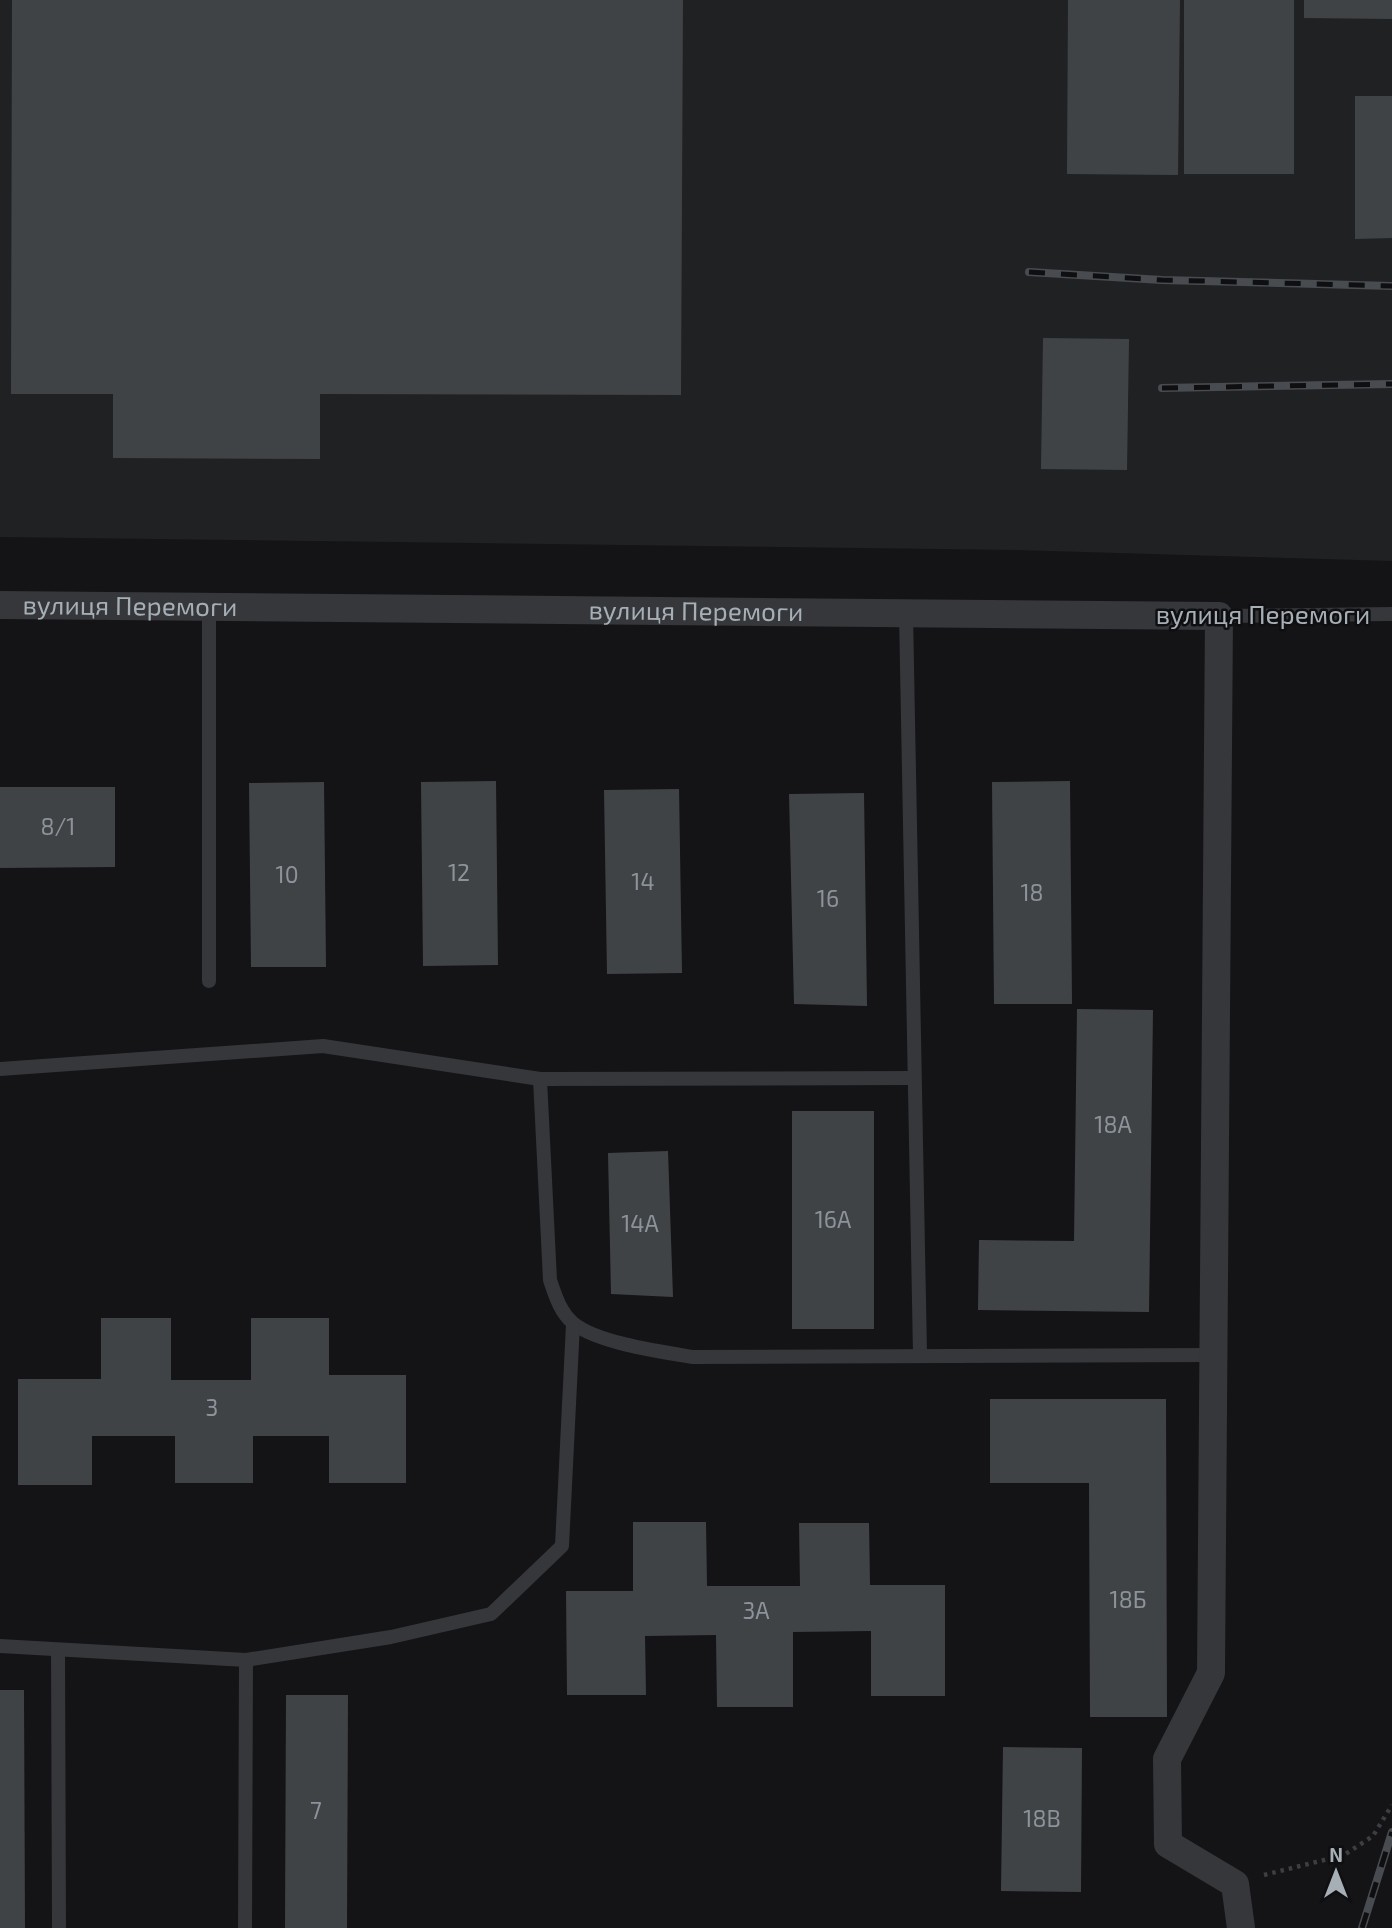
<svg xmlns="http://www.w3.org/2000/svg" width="1392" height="1928" viewBox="0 0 1392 1928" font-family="'Exo 2',sans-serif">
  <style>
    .built { fill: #202123 }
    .building { fill: #404346 }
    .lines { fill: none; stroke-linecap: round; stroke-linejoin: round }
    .path { stroke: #3b3e42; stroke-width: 4.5; stroke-dasharray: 3.5 5; stroke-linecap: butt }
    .lane { stroke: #35373b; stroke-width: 14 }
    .street { stroke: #35373b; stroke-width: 28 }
    .rail-casing { stroke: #484c50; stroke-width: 8 }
    .rail { stroke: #0f0f11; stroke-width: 5; stroke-dasharray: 16; stroke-linecap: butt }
    .labels { text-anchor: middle; stroke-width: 5; stroke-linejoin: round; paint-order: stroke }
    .number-label { font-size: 23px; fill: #8c939a }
    .street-label { font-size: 26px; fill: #a6aeb6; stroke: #0f0f11 }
  </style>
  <rect width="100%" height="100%" fill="#141416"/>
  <!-- built -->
  <polygon class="built" points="0,0 1392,0 1392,561 1015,550 0,537"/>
  <!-- building -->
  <g class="building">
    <polygon points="12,0 683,0 681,395 320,394 320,459 113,458 113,394 11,394"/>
    <polygon points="1068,0 1180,0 1178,175 1067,174"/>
    <rect x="1184" y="0" width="110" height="174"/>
    <polygon points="1304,0 1392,0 1392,19 1304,18"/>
    <polygon points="1355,96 1392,96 1392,238 1355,239"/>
    <polygon points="1043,338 1129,339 1127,470 1041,469"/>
    <polygon points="496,781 498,965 423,966 421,782"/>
    <polygon points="1070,781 1072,1004 994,1004 992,782"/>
    <polygon points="324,782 326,967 251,967 249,783"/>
    <polygon points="0,787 115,787 115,867 0,868"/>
    <polygon points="679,789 682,973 607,974 604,790"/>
    <polygon points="864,793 867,1006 794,1004 789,794"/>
    <polygon points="1077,1009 1153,1010 1149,1312 978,1310 979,1240 1074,1241"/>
    <rect x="792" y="1111" width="82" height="218"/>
    <polygon points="668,1151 673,1297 611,1294 608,1153"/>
    <polygon points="101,1318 171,1318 171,1380 251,1380 251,1318 329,1318 329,1375 406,1375 406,1483 329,1483 329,1436 253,1436 253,1483 175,1483 175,1436 92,1436 92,1485 18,1485 18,1379 101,1379"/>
    <polygon points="990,1399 1166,1399 1167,1717 1090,1717 1089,1483 990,1483"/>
    <polygon points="633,1522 706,1522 707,1586 800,1586 799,1523 869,1523 870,1585 945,1585 945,1696 871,1696 871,1631 793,1632 793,1707 717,1707 716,1635 645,1636 646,1695 567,1695 566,1591 633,1591"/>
    <polygon points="0,1690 24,1690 25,1928 0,1928"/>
    <polygon points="286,1695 348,1695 347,1928 285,1928"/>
    <polygon points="1003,1747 1082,1748 1081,1892 1001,1891"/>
  </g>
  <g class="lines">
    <!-- path -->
    <polyline class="path" points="1264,1875 1344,1855 1373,1836 1392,1805"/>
    <!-- lane -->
    <g class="lane">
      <polyline points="209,607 209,981"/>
      <polyline points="906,613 920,1354"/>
      <polyline points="1219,616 1392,614"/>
      <polyline points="0,1069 323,1046 540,1079 914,1078"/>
      <path d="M540 1079 550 1280C555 1295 560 1312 573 1323 597 1343 662 1352 693 1357L1212 1355"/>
      <polyline points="0,1646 246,1660 391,1637 491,1614 562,1546 573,1324"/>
      <polyline points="58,1650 59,1928"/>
      <polyline points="245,1928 246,1660"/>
    </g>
    <!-- street -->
    <path class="street" id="s1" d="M0 605 1219 616 1211 1673 1167 1759 1168 1844 1235 1884 1241 1928"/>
    <!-- rail casing -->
    <g class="rail-casing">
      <g id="rail">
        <polyline points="1029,272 1162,280 1392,286"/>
        <polyline points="1162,388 1392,384"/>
        <polyline points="1362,1928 1392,1832"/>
      </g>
    </g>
    <!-- rail -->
    <use href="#rail" class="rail"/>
  </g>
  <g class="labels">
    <!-- number labels -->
    <g class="number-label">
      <text x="58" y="835">8/1</text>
      <text x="459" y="881">12</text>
      <text x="287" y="883">10</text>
      <text x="643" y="890">14</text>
      <text x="1032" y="901">18</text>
      <text x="828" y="907">16</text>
      <text x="1113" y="1133">18А</text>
      <text x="833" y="1228">16А</text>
      <text x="640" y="1232">14А</text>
      <text x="212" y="1416">3</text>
      <text x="1128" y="1608">18Б</text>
      <text x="756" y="1619">3А</text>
      <text x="316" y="1819">7</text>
      <text x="1042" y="1827">18В</text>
    </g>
    <!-- street labels -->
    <g class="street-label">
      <text dy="9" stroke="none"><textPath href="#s1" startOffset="130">вулиця Перемоги</textPath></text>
      <text dy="9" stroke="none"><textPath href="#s1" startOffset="696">вулиця Перемоги</textPath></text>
      <text x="1263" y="624">вулиця Перемоги</text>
    </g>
  </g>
  <!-- north arrow -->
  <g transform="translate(1336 1872)" stroke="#0f0f11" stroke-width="5" paint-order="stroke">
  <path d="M0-5L12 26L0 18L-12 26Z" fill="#a6aeb6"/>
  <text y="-10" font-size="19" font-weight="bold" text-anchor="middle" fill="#a6aeb6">N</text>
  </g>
</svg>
